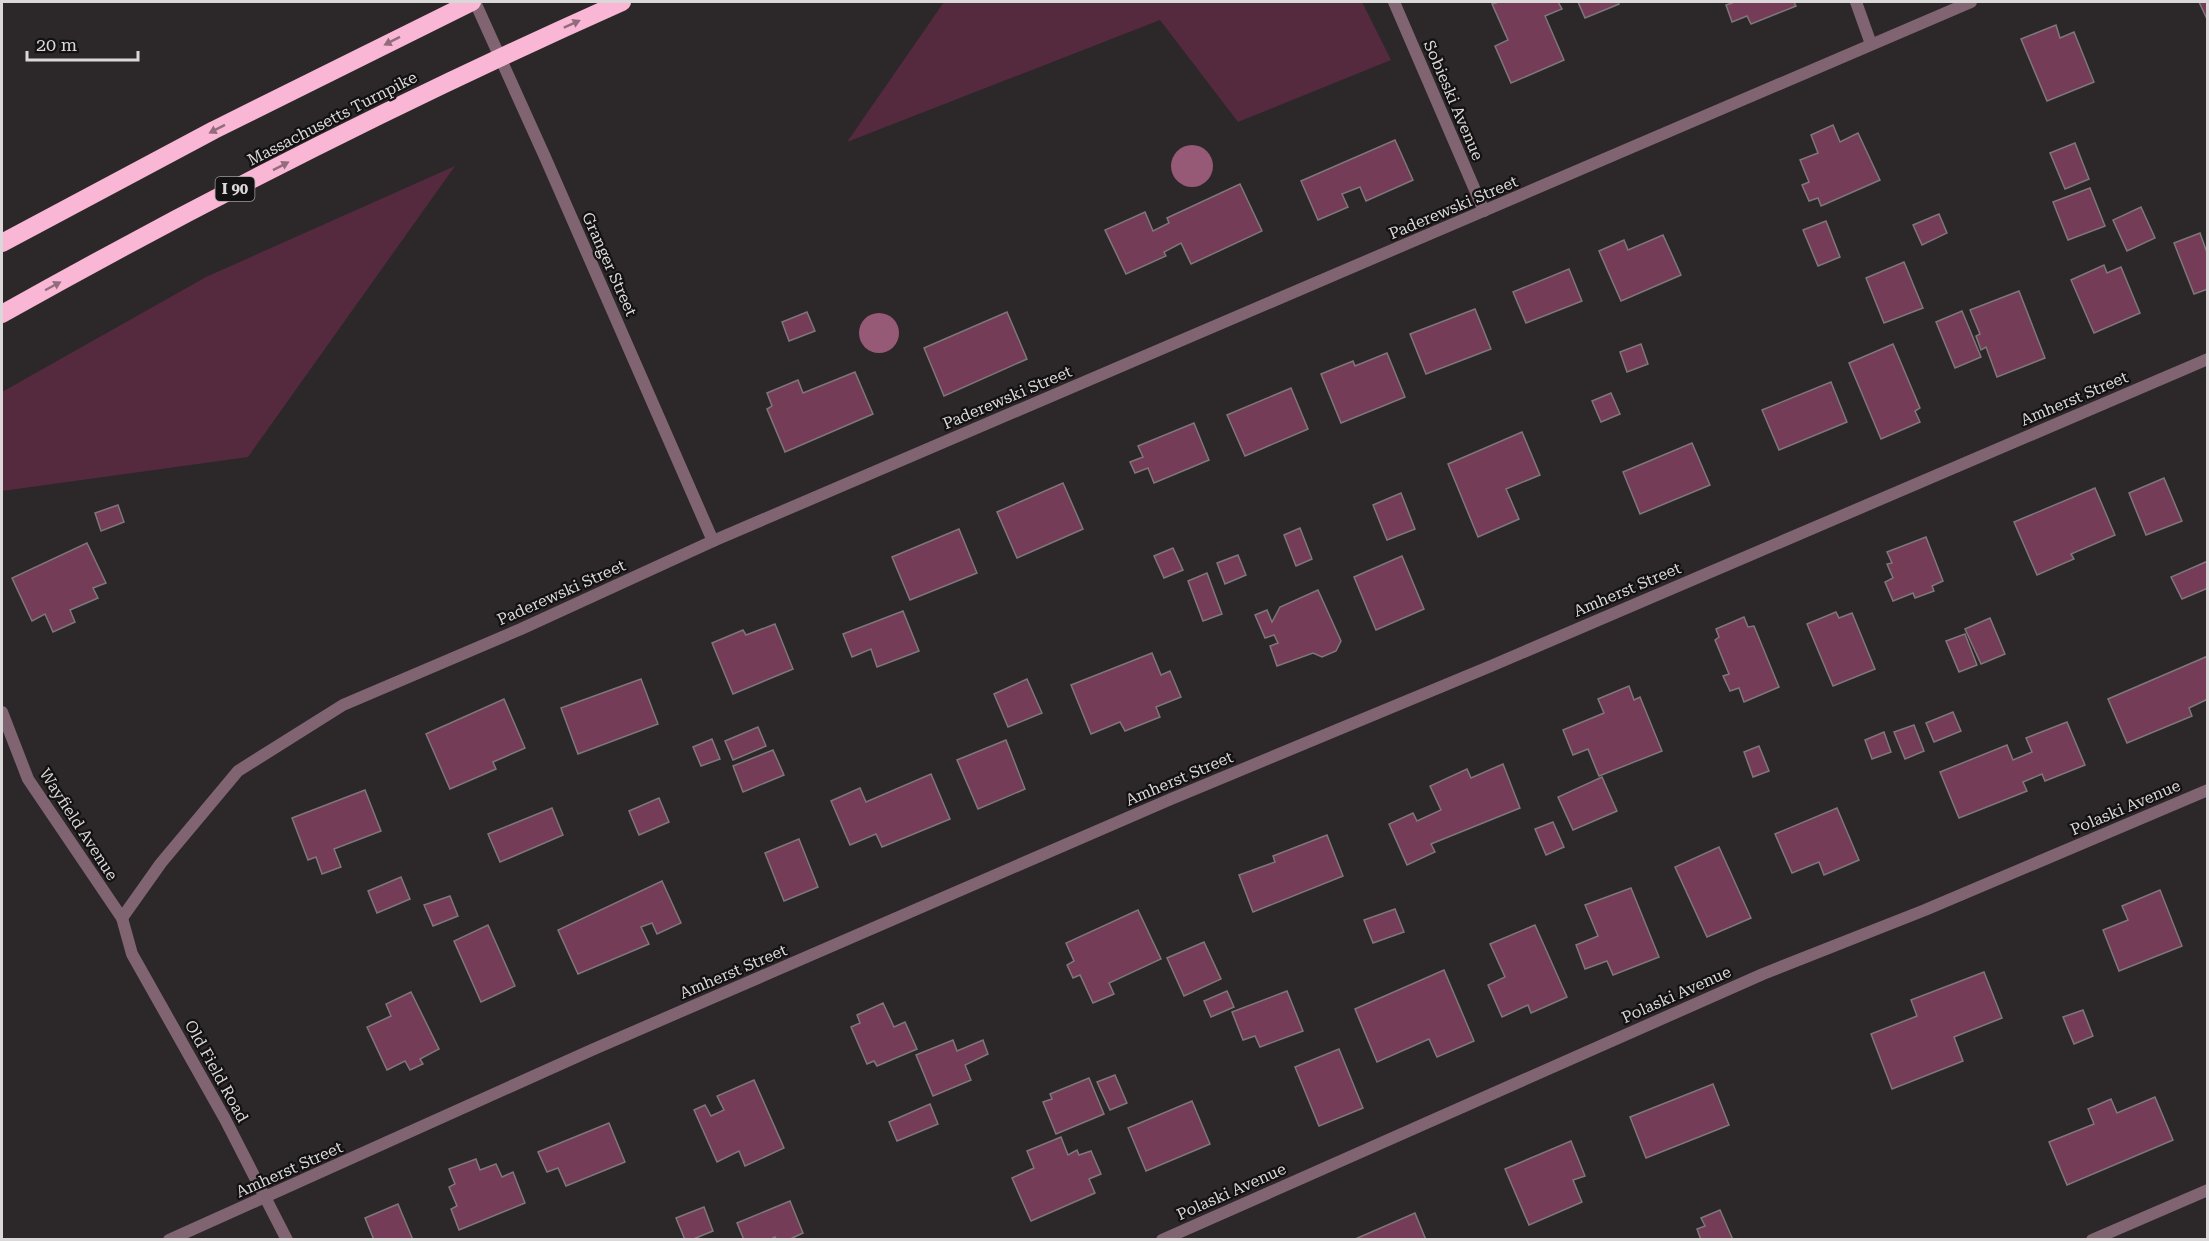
<svg xmlns="http://www.w3.org/2000/svg" width="2209" height="1241" viewBox="0 0 2209 1241" font-family="'Roboto Serif',serif">
  <style>
    .green { fill: #552a3f }
    .water { fill: #965976 }
    .building { fill: #753c58; stroke: #7e777a; stroke-width: 1.5 }
    .lines { fill: none; stroke-linecap: round; stroke-linejoin: round }
    .street { stroke: #806471; stroke-width: 12 }
    .highway { stroke: #fab6d5; stroke-width: 18 }
    .oneway { fill: #926c7d }
    .labels { text-anchor: middle; stroke-width: 4.5; stroke-linejoin: round; paint-order: stroke }
    .shield { fill: #131112; stroke: #9f9c9d; stroke-width: 1.5 }
    .shield-label { font-size: 15px; font-weight: bold; fill: #dbd8d9 }
    .street-label { font-size: 16px; fill: #dbd8d9; stroke: #131112 }
  </style>
  <rect width="100%" height="100%" fill="#2c2729"/>
  <!-- green -->
  <g class="green">
    <polygon points="944,2 1362,2 1391,60 1238,122 1160,20 847,142"/>
    <polygon points="455,166 248,457 2,491 2,392 206,277"/>
  </g>
  <!-- water -->
  <g class="water">
    <circle cx="1192" cy="166" r="21"/>
    <circle cx="879" cy="333" r="20"/>
  </g>
  <!-- building -->
  <g class="building">
    <polygon points="1499,2 1558,2 1562,9 1545,16 1564,60 1511,83 1495,46 1508,40 1492,4"/>
    <polygon points="1578,2 1618,2 1619,4 1585,18"/>
    <polygon points="1735,2 1794,2 1796,6 1751,24 1747,16 1732,22 1726,5"/>
    <polygon points="2199,2 2208,2 2208,21"/>
    <polygon points="2056,25 2060,38 2074,32 2094,82 2047,101 2021,39"/>
    <polygon points="1833,125 1840,142 1858,133 1880,180 1821,206 1818,198 1809,201 1802,185 1809,182 1800,160 1818,153 1811,135"/>
    <polygon points="1395,140 1413,180 1366,201 1360,187 1342,194 1348,207 1318,220 1301,181"/>
    <polygon points="2075,143 2089,179 2065,189 2050,153"/>
    <polygon points="1240,184 1262,231 1191,264 1181,243 1164,252 1166,256 1126,274 1105,230 1145,212 1153,231 1169,223 1167,218"/>
    <polygon points="2090,188 2105,226 2068,240 2053,202"/>
    <polygon points="2141,207 2155,238 2127,251 2113,220"/>
    <polygon points="1939,214 1947,233 1922,245 1913,225"/>
    <polygon points="1826,221 1840,257 1818,266 1803,230"/>
    <polygon points="2200,233 2206,250 2208,249 2208,289 2194,294 2174,243"/>
    <polygon points="1663,235 1681,275 1621,301 1599,251 1624,240 1628,250"/>
    <polygon points="1904,262 1923,308 1884,323 1866,278"/>
    <polygon points="2104,265 2107,273 2121,267 2140,313 2094,333 2071,280"/>
    <polygon points="1569,269 1582,301 1526,323 1513,292"/>
    <polygon points="2019,291 2045,358 1997,377 1986,347 1981,350 1976,336 1980,334 1970,310"/>
    <polygon points="1475,309 1491,349 1426,374 1410,334"/>
    <polygon points="1962,311 1981,357 1955,368 1936,322"/>
    <polygon points="807,312 815,331 789,341 782,322"/>
    <polygon points="1007,312 1027,359 944,396 924,348"/>
    <polygon points="1641,344 1648,364 1627,372 1620,352"/>
    <polygon points="1893,344 1920,408 1915,411 1920,422 1881,439 1849,363"/>
    <polygon points="1387,353 1405,397 1341,423 1321,374 1353,361 1355,366"/>
    <polygon points="855,372 873,414 785,452 767,409 772,406 767,393 798,380 803,393"/>
    <polygon points="1831,382 1847,422 1779,450 1762,410"/>
    <polygon points="1291,388 1308,429 1245,456 1227,415"/>
    <polygon points="1611,393 1620,414 1601,422 1592,401"/>
    <polygon points="1194,423 1209,460 1154,483 1148,468 1135,473 1130,462 1143,457 1138,446"/>
    <polygon points="1522,432 1540,475 1506,489 1519,519 1478,537 1448,464"/>
    <polygon points="1692,443 1710,485 1640,514 1623,472"/>
    <polygon points="2164,478 2182,521 2146,535 2129,493"/>
    <polygon points="1063,483 1083,529 1017,558 997,512"/>
    <polygon points="2095,488 2115,535 2071,554 2074,559 2037,575 2014,522"/>
    <polygon points="1401,493 1415,529 1387,540 1373,505"/>
    <polygon points="118,505 124,522 101,531 95,513"/>
    <polygon points="1300,528 1312,559 1296,566 1284,535"/>
    <polygon points="959,529 977,573 910,600 892,557"/>
    <polygon points="1926,537 1943,581 1932,586 1934,591 1915,598 1913,593 1893,601 1885,582 1893,578 1887,564 1892,563 1887,552"/>
    <polygon points="87,543 106,583 93,588 98,598 70,610 75,622 53,632 45,614 32,621 12,578"/>
    <polygon points="1173,548 1183,570 1164,578 1154,556"/>
    <polygon points="1238,555 1246,575 1225,584 1217,563"/>
    <polygon points="1402,556 1424,609 1376,630 1354,577"/>
    <polygon points="2208,561 2208,588 2182,599 2171,577"/>
    <polygon points="1207,573 1222,614 1203,621 1188,581"/>
    <polygon points="1318,590 1341,641 1336,651 1322,657 1313,653 1277,666 1270,646 1278,643 1274,635 1265,638 1255,615 1267,610 1272,622 1280,607"/>
    <polygon points="903,611 919,651 877,667 871,649 852,657 843,634"/>
    <polygon points="1836,612 1839,618 1852,613 1875,669 1833,686 1807,624"/>
    <polygon points="1744,617 1748,627 1754,626 1779,687 1744,702 1739,688 1730,691 1723,676 1729,674 1715,640 1719,637 1716,629"/>
    <polygon points="1990,618 2005,654 1981,664 1965,629"/>
    <polygon points="775,624 793,669 733,694 712,643 743,630 746,635"/>
    <polygon points="1965,634 1977,665 1959,672 1946,641"/>
    <polygon points="1152,653 1161,675 1170,671 1181,697 1156,707 1160,717 1125,731 1120,722 1091,734 1071,685"/>
    <polygon points="2208,656 2208,699 2189,708 2192,716 2127,743 2108,699"/>
    <polygon points="641,679 658,724 578,754 561,708"/>
    <polygon points="1027,679 1042,713 1008,727 994,694"/>
    <polygon points="1629,686 1634,700 1640,697 1662,751 1599,776 1588,749 1573,755 1563,730 1604,713 1598,699"/>
    <polygon points="504,699 525,748 493,762 496,769 450,789 426,734"/>
    <polygon points="1953,712 1961,731 1934,742 1926,723"/>
    <polygon points="2067,722 2085,765 2045,781 2042,774 2023,782 2027,791 1959,818 1940,772 2007,745 2013,760 2032,752 2026,738"/>
    <polygon points="1914,725 1924,751 1905,759 1894,732"/>
    <polygon points="758,727 766,746 733,760 725,741"/>
    <polygon points="1884,732 1891,752 1872,759 1865,740"/>
    <polygon points="712,739 720,759 701,766 693,747"/>
    <polygon points="1006,740 1025,789 978,809 957,760"/>
    <polygon points="1759,746 1769,771 1753,777 1744,752"/>
    <polygon points="773,750 784,775 743,792 733,766"/>
    <polygon points="1503,764 1520,808 1431,844 1435,852 1407,865 1389,824 1413,813 1417,821 1441,810 1430,786 1467,769 1471,778"/>
    <polygon points="931,774 950,819 882,847 876,834 850,845 831,801 860,788 866,802"/>
    <polygon points="1602,777 1617,811 1573,830 1558,797"/>
    <polygon points="365,790 381,831 334,849 341,867 322,874 316,857 308,860 292,818"/>
    <polygon points="659,798 669,822 639,835 629,811"/>
    <polygon points="552,808 563,835 500,862 488,834"/>
    <polygon points="1837,808 1859,860 1824,875 1819,862 1792,873 1775,834"/>
    <polygon points="1553,822 1564,847 1546,855 1535,829"/>
    <polygon points="1327,835 1343,876 1253,912 1239,875 1275,862 1273,856"/>
    <polygon points="799,839 818,887 784,901 765,853"/>
    <polygon points="1719,847 1751,918 1707,937 1675,867"/>
    <polygon points="401,877 410,899 377,913 368,891"/>
    <polygon points="662,881 681,923 657,934 652,923 641,927 649,944 578,974 558,930"/>
    <polygon points="1631,888 1659,957 1613,975 1607,961 1585,969 1576,945 1598,936 1585,905"/>
    <polygon points="2160,890 2182,946 2119,971 2103,930 2128,920 2122,906"/>
    <polygon points="450,896 458,916 433,926 424,905"/>
    <polygon points="1395,909 1404,932 1373,943 1364,920"/>
    <polygon points="1138,910 1161,959 1109,983 1114,994 1093,1003 1080,975 1073,978 1067,965 1074,961 1066,943"/>
    <polygon points="488,925 515,986 481,1002 454,941"/>
    <polygon points="1535,925 1567,997 1531,1013 1528,1005 1502,1017 1488,985 1505,977 1490,944"/>
    <polygon points="1204,942 1221,979 1184,996 1167,958"/>
    <polygon points="1444,970 1474,1041 1437,1057 1429,1039 1377,1062 1355,1009"/>
    <polygon points="1984,972 2002,1018 1954,1037 1963,1061 1892,1089 1871,1034 1917,1016 1911,1000"/>
    <polygon points="1227,991 1234,1007 1211,1017 1204,1001"/>
    <polygon points="1287,991 1303,1031 1260,1047 1255,1036 1243,1040 1232,1012"/>
    <polygon points="411,992 439,1049 420,1059 423,1064 410,1070 405,1061 387,1070 367,1027 391,1016 386,1004"/>
    <polygon points="883,1003 894,1027 905,1022 917,1049 877,1066 874,1061 867,1064 851,1027 860,1023 857,1015"/>
    <polygon points="2083,1010 2093,1036 2074,1044 2063,1017"/>
    <polygon points="953,1040 957,1051 983,1040 988,1054 965,1065 971,1080 933,1096 916,1055"/>
    <polygon points="1339,1049 1363,1108 1319,1126 1295,1067"/>
    <polygon points="1115,1075 1127,1103 1110,1110 1097,1082"/>
    <polygon points="1089,1078 1104,1114 1056,1134 1043,1102 1052,1099 1050,1094"/>
    <polygon points="754,1080 784,1148 745,1166 739,1151 717,1162 694,1110 705,1105 711,1116 724,1110 717,1096"/>
    <polygon points="1713,1084 1729,1125 1646,1158 1630,1117"/>
    <polygon points="2155,1097 2173,1140 2067,1185 2049,1142 2094,1124 2088,1109 2111,1099 2117,1113"/>
    <polygon points="1192,1101 1210,1144 1146,1171 1128,1128"/>
    <polygon points="930,1104 938,1124 897,1141 889,1122"/>
    <polygon points="609,1123 625,1162 566,1186 558,1168 547,1172 538,1152"/>
    <polygon points="1061,1137 1068,1155 1077,1150 1079,1155 1091,1151 1101,1174 1089,1179 1095,1193 1031,1221 1012,1178 1034,1168 1027,1151"/>
    <polygon points="1571,1141 1585,1176 1573,1180 1582,1202 1529,1225 1505,1169"/>
    <polygon points="476,1159 480,1170 496,1164 502,1177 513,1172 525,1203 459,1230 451,1209 457,1206 449,1187 455,1184 449,1169"/>
    <polygon points="790,1201 803,1233 788,1240 777,1240 775,1237 769,1240 744,1240 737,1223"/>
    <polygon points="398,1204 413,1240 374,1240 365,1218"/>
    <polygon points="704,1207 713,1231 691,1240 685,1240 676,1218"/>
    <polygon points="1720,1210 1733,1240 1701,1240 1697,1229 1705,1226 1701,1218"/>
    <polygon points="1415,1213 1426,1240 1353,1240"/>
  </g>
  <g class="lines">
    <!-- street -->
    <g class="street">
      <polyline points="475,2 545,157 713,541"/>
      <polyline points="1394,2 1484,211"/>
      <polyline points="1856,2 1871,44"/>
      <polyline points="2,712 28,779 122,918 132,954 225,1119 287,1240"/>
      <polyline points="122,918 161,863 238,771 343,705 521,629 713,541 1971,2"/>
      <polyline points="169,1240 594,1049 1171,799 1491,666 2208,359"/>
      <polyline points="1162,1240 1763,974 1925,910 2208,790"/>
      <polyline points="2092,1240 2208,1190"/>
    </g>
    <!-- highway -->
    <g class="highway">
      <polyline points="2,243 214,130 472,2"/>
      <path d="M2 314C203 201 411 96 622 2"/>
    </g>
  </g>
  <!-- one-way arrows -->
  <defs><path id="oneway-solid" d="M-6-.8H1V-3.2L6.5 0L1 3.2V.8H-6Z" transform="scale(1.5)"/></defs>
  <g class="oneway">
    <use href="#oneway-solid" transform="translate(572 24) rotate(-24)"/>
    <use href="#oneway-solid" transform="translate(392 41) rotate(153)"/>
    <use href="#oneway-solid" transform="translate(217 129) rotate(153)"/>
    <use href="#oneway-solid" transform="translate(281 166) rotate(-27)"/>
    <use href="#oneway-solid" transform="translate(53 286) rotate(-28)"/>
  </g>
  <g class="labels">
    <!-- shield labels -->
    <rect class="shield" x="215.5" y="177" width="39" height="24" rx="4.5"/>
    <g class="shield-label">
      <text x="235" y="194">I 90</text>
    </g>
    <!-- street labels -->
    <g class="street-label">
      <text transform="translate(1454 100) rotate(67)" y="6">Sobieski Avenue</text>
      <text transform="translate(332 118) rotate(-27)" y="6">Massachusetts Turnpike</text>
      <text transform="translate(1453 207) rotate(-23)" y="6">Paderewski Street</text>
      <text transform="translate(610 264) rotate(66)" y="6">Granger Street</text>
      <text transform="translate(1007 397) rotate(-23)" y="6">Paderewski Street</text>
      <text transform="translate(2074 398) rotate(-23)" y="6">Amherst Street</text>
      <text transform="translate(1627 589) rotate(-23)" y="6">Amherst Street</text>
      <text transform="translate(561 592) rotate(-24)" y="6">Paderewski Street</text>
      <text transform="translate(1179 778) rotate(-23)" y="6">Amherst Street</text>
      <text transform="translate(2125 807) rotate(-23)" y="6">Polaski Avenue</text>
      <text transform="translate(79 824) rotate(57)" y="6">Wayfield Avenue</text>
      <text transform="translate(733 971) rotate(-23)" y="6">Amherst Street</text>
      <text transform="translate(1676 994) rotate(-24)" y="6">Polaski Avenue</text>
      <text transform="translate(217 1071) rotate(61)" y="6">Old Field Road</text>
      <text transform="translate(289 1169) rotate(-24)" y="6">Amherst Street</text>
      <text transform="translate(1231 1191) rotate(-24)" y="6">Polaski Avenue</text>
    </g>
  </g>
  <!-- border -->
  <rect width="2209" height="1241" fill="none" stroke="#dbd8d9" stroke-width="6"/>
  <!-- scale -->
  <path d="M27 51v9h111v-9" fill="none" stroke="#dbd8d9" stroke-width="3"/>
  <text x="36" y="51" font-size="18" fill="#dbd8d9" stroke="#131112" stroke-width="4.5" paint-order="stroke">20 m</text>
</svg>
